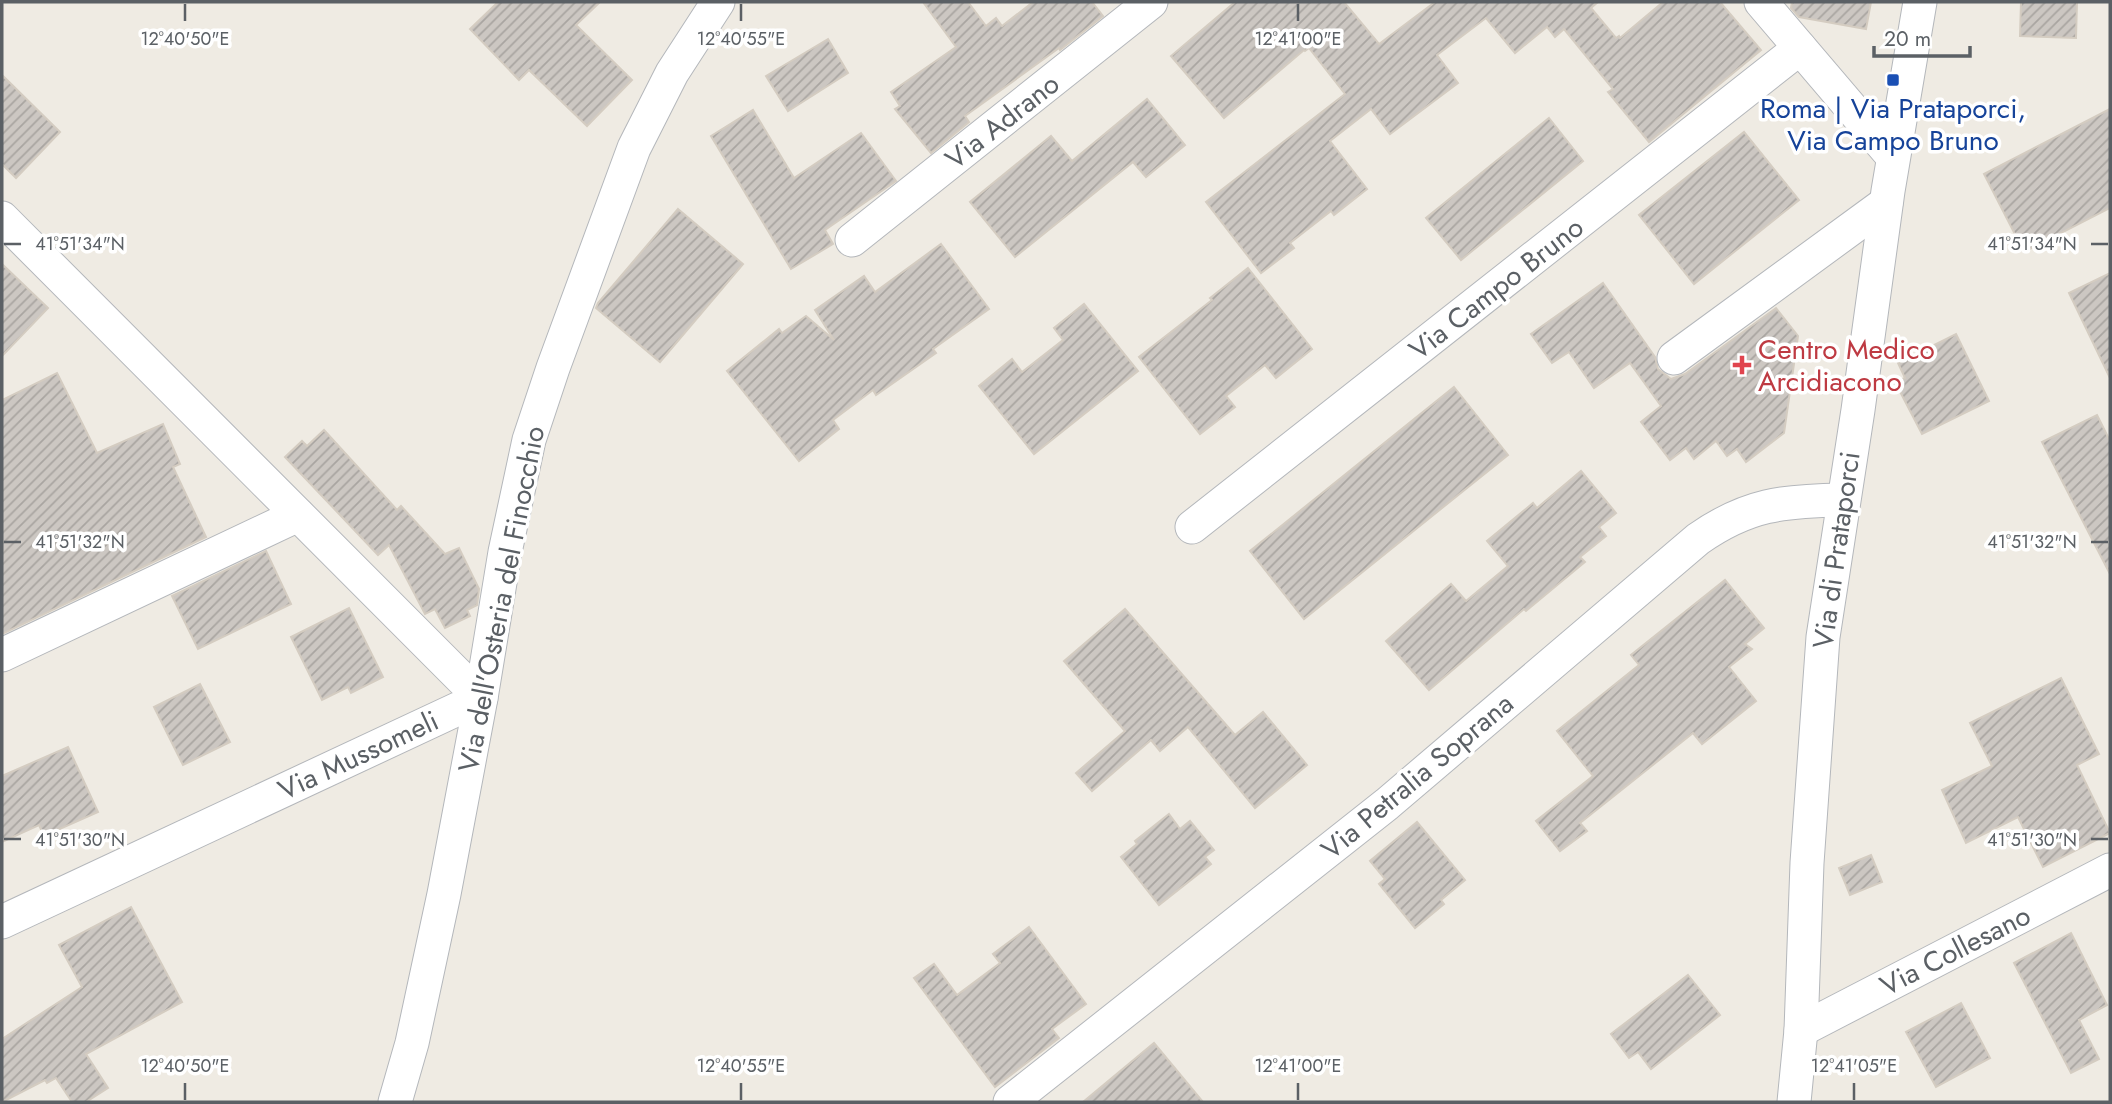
<svg xmlns="http://www.w3.org/2000/svg" width="2112" height="1104" viewBox="0 0 2112 1104" font-family="Jost,sans-serif">
  <style>
    .building { fill: url(#building-hatch); stroke: #d4ccc1; stroke-width: 2 }
    .lines { fill: none; stroke-linecap: round; stroke-linejoin: round }
    .minor-casing { stroke: #b4b7bb; stroke-width: 35 }
    .minor { stroke: #fff; stroke-width: 33 }
    .ticks { fill: none; stroke: #5b6065; stroke-width: 2.5 }
    .transit-dot { fill: #1a4fb4; stroke: #fff; stroke-width: 2.5 }
    .health-dot { fill: #e0444e; stroke: #fff; stroke-width: 2.5 }
    .labels { text-anchor: middle; stroke-width: 7; stroke-linejoin: round; paint-order: stroke }
    .transit-label { font-size: 28px; fill: #164399; stroke: #fff }
    .street-label { font-size: 28px; fill: #5b6065; stroke: #fff }
    .health-label { font-size: 28px; fill: #be3a42; stroke: #fff; text-anchor: start }
    .ticks-label { font-size: 18px; text-anchor: middle; fill: #5b6065; stroke: #fff; stroke-width: 7; stroke-linejoin: round; paint-order: stroke }
  </style>
  <defs>
    <pattern id="building-hatch" width="6" height="6" patternUnits="userSpaceOnUse" patternTransform="scale(1.75)"><rect width="6" height="6" fill="#ccc7c2"/><path d="M-1 1l2-2M0 6l6-6M5 7l2-2" fill="none" stroke="#a9a5a1"/></pattern>
  </defs>
  <rect width="100%" height="100%" fill="#efebe3"/>
  <!-- building -->
  <g class="building">
    <polygon points="498,2 600,2 576,25 632,80 587,126 529,70 519,80 470,29"/>
    <polygon points="923,2 968,2 986,26 996,18 1002,26 1033,2 1092,2 1103,16 1060,50 1059,48 965,116 969,122 931,153 895,109 900,106 891,92 956,47"/>
    <polygon points="1235,2 1344,2 1379,44 1435,2 1598,2 1591,8 1616,38 1619,36 1620,38 1663,2 1720,2 1761,50 1649,142 1608,92 1613,89 1564,29 1555,37 1547,27 1515,53 1486,18 1437,55 1458,83 1390,134 1371,109 1330,141 1367,189 1334,215 1331,211 1290,243 1294,248 1261,273 1206,202 1345,94 1309,48 1305,51 1304,50 1224,118 1171,56"/>
    <polygon points="1792,2 1871,2 1866,29 1799,17 1791,8"/>
    <polygon points="2021,2 2077,2 2076,38 2020,36"/>
    <polygon points="828,39 848,73 788,111 766,76"/>
    <polygon points="2,75 60,132 16,178 2,164"/>
    <polygon points="1147,99 1185,145 1146,177 1133,162 1015,257 970,202 1051,136 1072,161"/>
    <polygon points="2110,109 2110,208 2024,252 1984,174"/>
    <polygon points="753,110 794,178 861,133 896,181 825,230 833,244 791,269 711,136"/>
    <polygon points="1549,118 1583,161 1461,260 1426,218"/>
    <polygon points="1744,132 1799,200 1694,284 1639,215"/>
    <polygon points="678,209 743,264 660,362 596,308 598,303"/>
    <polygon points="941,244 989,309 933,349 936,353 876,395 873,390 833,420 839,429 799,461 727,371 779,329 782,333 806,316 834,340 815,310 864,276 875,292"/>
    <polygon points="2,264 48,308 2,356"/>
    <polygon points="1248,268 1312,349 1276,378 1265,365 1226,396 1235,407 1200,434 1139,357 1212,300 1210,298"/>
    <polygon points="2110,273 2110,378 2069,293"/>
    <polygon points="1603,283 1655,357 1658,369 1671,379 1685,374 1776,308 1798,336 1784,433 1746,462 1737,449 1727,456 1716,441 1694,459 1686,448 1670,460 1641,422 1661,406 1630,363 1594,388 1569,352 1552,363 1531,334"/>
    <polygon points="1084,304 1138,371 1034,454 979,386 1012,359 1022,372 1063,340 1054,328"/>
    <polygon points="1956,334 1989,401 1922,434 1895,382 1905,378 1898,363"/>
    <polygon points="57,373 97,453 163,424 180,464 173,467 206,537 2,634 2,400"/>
    <polygon points="1454,387 1508,455 1304,619 1250,551"/>
    <polygon points="2097,415 2110,441 2110,574 2042,442"/>
    <polygon points="324,430 397,510 401,506 445,554 459,548 479,589 477,605 467,610 470,616 445,628 435,609 425,614 389,545 378,555 285,457 302,441 307,446"/>
    <polygon points="1581,471 1616,513 1599,527 1606,536 1580,557 1585,562 1526,611 1524,609 1429,690 1386,641 1451,584 1466,601 1508,566 1487,541 1533,503 1537,508"/>
    <polygon points="266,551 291,604 198,649 172,596"/>
    <polygon points="1725,580 1764,628 1745,644 1752,649 1729,667 1756,701 1702,744 1693,733 1580,823 1587,831 1560,851 1536,821 1593,776 1557,731 1639,665 1631,655"/>
    <polygon points="349,608 383,677 351,693 348,687 322,700 291,637"/>
    <polygon points="1125,609 1235,735 1263,712 1307,765 1255,808 1188,727 1160,751 1151,740 1092,791 1076,773 1125,731 1064,661"/>
    <polygon points="2061,678 2099,754 2077,765 2110,833 2043,867 2018,817 1966,843 1942,790 1992,766 1970,723"/>
    <polygon points="200,684 230,742 183,765 154,707"/>
    <polygon points="68,747 98,812 44,836 39,825 2,842 2,776"/>
    <polygon points="1169,814 1180,829 1190,821 1214,850 1205,857 1211,864 1159,905 1121,857 1137,844 1135,841"/>
    <polygon points="1417,822 1465,880 1441,900 1444,904 1415,928 1379,884 1385,879 1370,861"/>
    <polygon points="1871,855 1882,882 1850,895 1839,868"/>
    <polygon points="131,907 182,1002 86,1054 108,1088 86,1102 72,1102 56,1078 47,1083 45,1080 2,1102 2,1039 82,987 59,945"/>
    <polygon points="1029,927 1086,1004 1052,1029 1059,1038 995,1087 914,978 934,964 957,995 1000,963 993,954"/>
    <polygon points="2071,933 2107,1005 2079,1020 2099,1059 2071,1073 2014,963"/>
    <polygon points="1688,975 1720,1015 1651,1069 1638,1052 1629,1058 1611,1034"/>
    <polygon points="1961,1003 1990,1058 1936,1087 1906,1032"/>
    <polygon points="1154,1043 1203,1102 1083,1102"/>
  </g>
  <g class="lines">
    <!-- minor casing -->
    <g class="minor-casing">
      <g id="minor">
        <polyline points="1761,2 1893,157"/>
        <polyline points="2,218 481,698 2,922"/>
        <polyline points="852,240 1151,2"/>
        <polyline points="1674,358 1886,203"/>
        <polyline points="1192,527 1800,48"/>
        <polyline points="2,655 298,515"/>
        <polyline points="1801,1030 2110,870"/>
        <polyline points="395,1102 412,1043 444,894 481,698 505,552 529,440 553,368 634,148 672,73 718,2"/>
        <path d="M1010 1102 1387 804 1698 539C1748 504 1783 501 1842 500"/>
        <polyline points="1794,1102 1801,1030 1807,863 1823,637 1858,410 1888,191 1920,2"/>
      </g>
    </g>
    <!-- minor -->
    <use href="#minor" class="minor"/>
  </g>
  <!-- ticks -->
  <path class="ticks" d="M185 4V21M741 4V21M1298 4V21M4 244H21M2091 244H2108M4 542H21M2091 542H2108M4 839H21M2091 839H2108M185 1083V1100M741 1083V1100M1298 1083V1100M1854 1083V1100"/>
  <!-- markers -->
  <rect class="transit-dot" x="1886" y="73" width="14" height="14" rx="3.5"/>
  <path class="health-dot" d="M1738.5 354.5h7v7h7v7h-7v7h-7v-7h-7v-7h7z"/>
  <g class="labels">
    <!-- transit labels -->
    <g class="transit-label">
      <text x="1893" y="118">Roma | Via Prataporci,<tspan x="1893" dy="32">Via Campo Bruno</tspan></text>
    </g>
    <!-- street labels -->
    <g class="street-label">
      <text transform="translate(1002 121) rotate(-38)" y="10">Via Adrano</text>
      <text transform="translate(1496 288) rotate(-38)" y="10">Via Campo Bruno</text>
      <text transform="translate(1836 550) rotate(-82)" y="10">Via di Prataporci</text>
      <text transform="translate(501 599) rotate(-79)" y="10">Via dell'Osteria del Finocchio</text>
      <text transform="translate(358 755) rotate(-25)" y="10">Via Mussomeli</text>
      <text transform="translate(1417 776) rotate(-40)" y="10">Via Petralia Soprana</text>
      <text transform="translate(1955 950) rotate(-27)" y="10">Via Collesano</text>
    </g>
    <!-- health labels -->
    <g class="health-label">
      <text x="1758" y="359">Centro Medico<tspan x="1758" dy="32">Arcidiacono</tspan></text>
    </g>
  </g>
  <g class="ticks-label">
    <text x="185" y="45">12°40'50"E</text>
    <text x="741" y="45">12°40'55"E</text>
    <text x="1298" y="45">12°41'00"E</text>
    <text x="80" y="250">41°51'34"N</text>
    <text x="2032" y="250">41°51'34"N</text>
    <text x="80" y="548">41°51'32"N</text>
    <text x="2032" y="548">41°51'32"N</text>
    <text x="80" y="846">41°51'30"N</text>
    <text x="2032" y="846">41°51'30"N</text>
    <text x="185" y="1072">12°40'50"E</text>
    <text x="741" y="1072">12°40'55"E</text>
    <text x="1298" y="1072">12°41'00"E</text>
    <text x="1854" y="1072">12°41'05"E</text>
  </g>
  <!-- border -->
  <rect width="2112" height="1104" fill="none" stroke="#5b6065" stroke-width="7"/>
  <!-- scale -->
  <path d="M1874 46v10h96v-10" fill="none" stroke="#5b6065" stroke-width="3.5"/>
  <text x="1884" y="46" font-size="21" fill="#5b6065" stroke="#ffffff" stroke-width="5" paint-order="stroke">20 m</text>
</svg>
